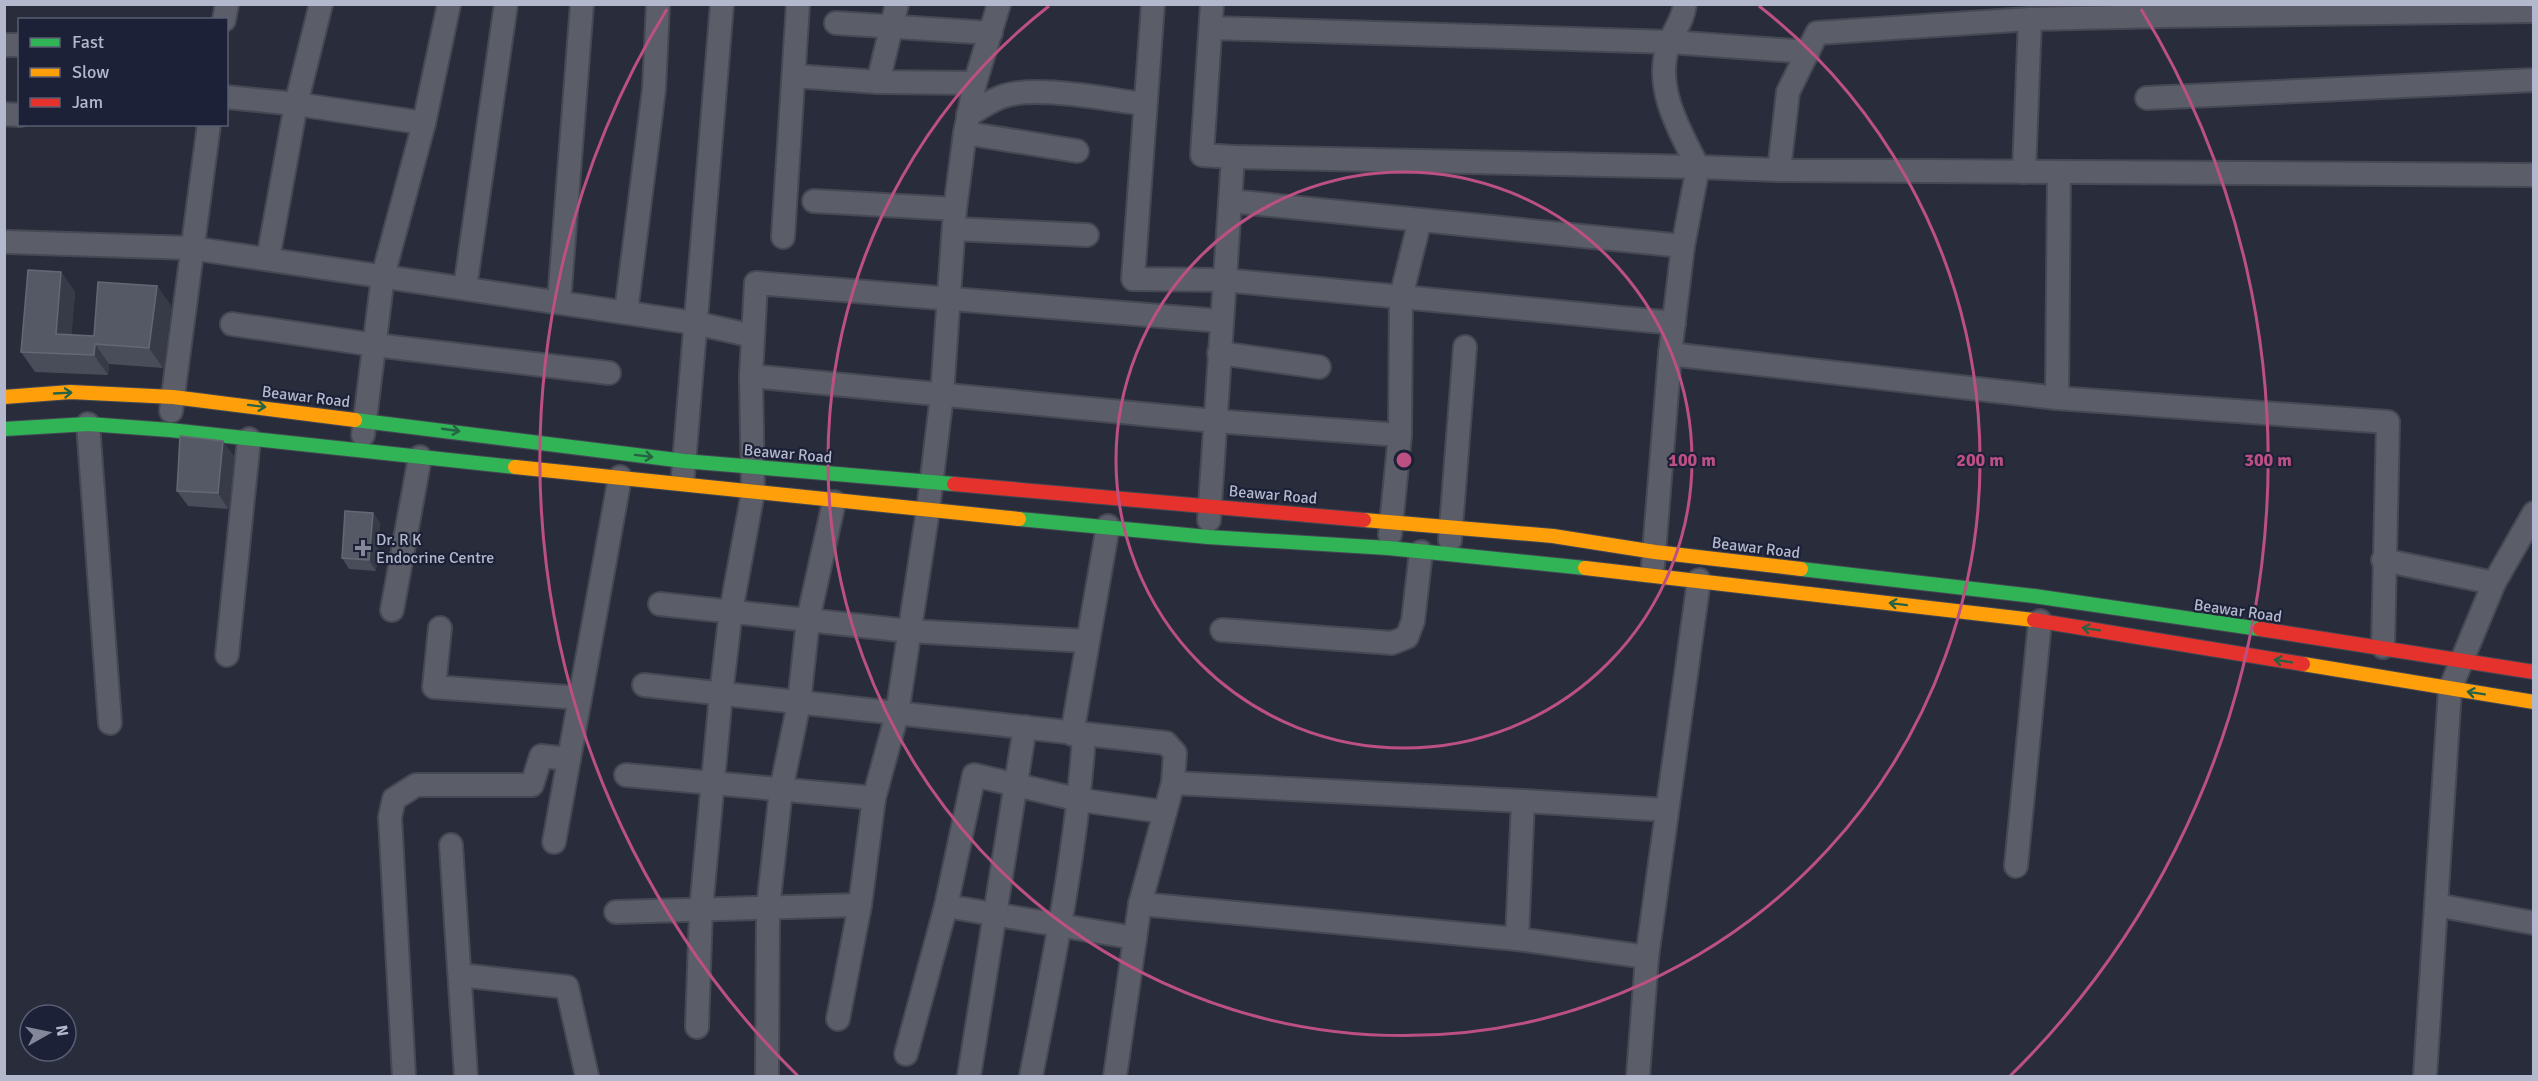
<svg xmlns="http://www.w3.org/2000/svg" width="2538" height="1081" viewBox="0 0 2538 1081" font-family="Signika,sans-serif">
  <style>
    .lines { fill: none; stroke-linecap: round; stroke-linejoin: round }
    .street-casing { stroke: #464954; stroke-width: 26 }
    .fast-casing { stroke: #454854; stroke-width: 16 }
    .slow-casing { stroke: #454854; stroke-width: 16 }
    .jam-casing { stroke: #454854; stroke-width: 16 }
    .street { stroke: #5b5d68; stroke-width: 22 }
    .fast { stroke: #30b455; stroke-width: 14 }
    .slow { stroke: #ff9f0a; stroke-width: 14 }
    .jam { stroke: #e5322d; stroke-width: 14 }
    .wall { fill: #494d59 }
    .shaded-wall { fill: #373b48 }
    .building { fill: #555965; stroke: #646875; stroke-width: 1.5 }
    .oneway { stroke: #256344 }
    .ring { fill: none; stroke: #bd5083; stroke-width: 3 }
    .poi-dot { fill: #838799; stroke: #1c2137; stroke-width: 2 }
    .labels { text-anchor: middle; stroke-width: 4.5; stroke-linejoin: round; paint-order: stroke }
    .street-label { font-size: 16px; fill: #b4b8cc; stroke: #1c2137 }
    .poi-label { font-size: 16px; fill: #b4b8cc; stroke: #1c2137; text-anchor: start }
    .centre { fill: #bd5083; stroke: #1c2137; stroke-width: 3 }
    .ring-label { font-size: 18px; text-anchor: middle; font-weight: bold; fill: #bd5083; stroke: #1c2137; stroke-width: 4.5; stroke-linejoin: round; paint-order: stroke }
  </style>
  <rect width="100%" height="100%" fill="#292d3b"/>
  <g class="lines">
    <!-- street casing -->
    <g class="street-casing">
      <g id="street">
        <polyline points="1153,4 1133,279 1224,280 1674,323"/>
        <polyline points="2163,16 2534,11"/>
        <polyline points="224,20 227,4"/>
        <polyline points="836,23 991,33"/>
        <polyline points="1211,28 1670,42 1808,52"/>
        <polyline points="4,45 20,45"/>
        <polyline points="794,76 878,82 975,83"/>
        <polyline points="878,82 897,4"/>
        <polyline points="226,97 296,104 424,123"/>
        <polyline points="2147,98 2534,80"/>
        <polyline points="4,114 20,115"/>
        <path d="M968 115C979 109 990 101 1001 97 1035 84 1108 100 1145 104"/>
        <polyline points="965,133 1077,151"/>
        <path d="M1233 157 1698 167C1679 130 1653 86 1669 43 1675 29 1683 20 1685 4"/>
        <polyline points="1779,170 1788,92 1817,33 2030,19 2163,16 2167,4"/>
        <polyline points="2024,172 2030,19"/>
        <polyline points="814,201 955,209"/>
        <polyline points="1230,201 1683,246"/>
        <polyline points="954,229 1087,235"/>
        <polyline points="783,237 798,4"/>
        <polyline points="8,242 191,248 695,323 753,336"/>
        <polyline points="268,259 296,104 321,4"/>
        <polyline points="465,288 506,4"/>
        <polyline points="559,302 582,4"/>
        <polyline points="626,312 654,89 658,4"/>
        <polyline points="232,324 375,345 609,373"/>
        <polyline points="1219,353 1319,367"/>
        <polyline points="1670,354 2057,398 2388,422 2383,647"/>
        <polyline points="751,376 1215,421 1400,435"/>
        <polyline points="2057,398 2059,172"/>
        <polyline points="171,411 209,124"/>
        <polyline points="88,424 110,723"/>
        <polyline points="363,435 383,276 424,123 449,4"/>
        <polyline points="683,475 722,4"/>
        <polyline points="1209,520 1233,157 1202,155 1212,4"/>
        <polyline points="1390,535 1400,435 1401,297 1420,220"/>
        <polyline points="1450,540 1465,347"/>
        <polyline points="2383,560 2494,583"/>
        <polyline points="1653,565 1670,354 1683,246 1698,167 1779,170 2534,175"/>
        <polyline points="660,604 909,631 1087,641"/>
        <polyline points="392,610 420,457"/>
        <polyline points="440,628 434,687 580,698"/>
        <polyline points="1222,630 1392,643 1407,637 1413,621 1421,552"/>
        <polyline points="227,655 249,439"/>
        <polyline points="644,685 1166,743 1175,753 1173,783 1140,904 1115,1076"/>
        <polyline points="1072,734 1108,526"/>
        <polyline points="626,775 874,798"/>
        <polyline points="1173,783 1523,801 1517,939"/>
        <polyline points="1523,801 1667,810"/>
        <polyline points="554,842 620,477"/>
        <polyline points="451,845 466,1076"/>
        <polyline points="2016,866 2040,621"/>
        <polyline points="1140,904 1517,939 1647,957"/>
        <polyline points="2436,905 2534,923"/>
        <polyline points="946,906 1135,938"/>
        <polyline points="616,912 860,905"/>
        <polyline points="460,975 567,987 587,1076"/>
        <polyline points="838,1019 860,905 874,798 897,714 928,510 942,395 955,209 965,133 975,83 999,4"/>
        <polyline points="697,1027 701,910 721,694 731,611 753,492 751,376 756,283 1222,321"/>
        <polyline points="906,1054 946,906 974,775 1080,800 1165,812"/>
        <polyline points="404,1076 390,817 394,799 416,785 532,785 541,756 569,759"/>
        <polyline points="767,1076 768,908 781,790 799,703 808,620 834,502"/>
        <polyline points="969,1076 1025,727"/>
        <path d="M1031 1076C1053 963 1077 850 1084 735"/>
        <polyline points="1638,1076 1647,957 1699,580"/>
        <polyline points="2425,1076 2450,689 2494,583 2534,513"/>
      </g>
    </g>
    <!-- fast casing -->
    <g class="fast-casing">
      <g id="fast">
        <polyline points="355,420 684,461 954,484"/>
        <polyline points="4,429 88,424 170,430 515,467"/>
        <polyline points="1019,519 1208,537 1388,548 1585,568"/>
        <polyline points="1801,569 2034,596 2260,629"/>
      </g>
    </g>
    <!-- slow casing -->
    <g class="slow-casing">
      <g id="slow">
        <polyline points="4,397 70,392 173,397 355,420"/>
        <polyline points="515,467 1019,519"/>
        <polyline points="1364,520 1553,536 1655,552 1801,569"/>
        <polyline points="1585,568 2034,620"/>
        <polyline points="2303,664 2534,702"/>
      </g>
    </g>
    <!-- jam casing -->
    <g class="jam-casing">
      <g id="jam">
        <polyline points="954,484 1364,520"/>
        <polyline points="2034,620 2303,664"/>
        <polyline points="2260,629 2534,672"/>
      </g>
    </g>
    <!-- street -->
    <use href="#street" class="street"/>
    <!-- fast -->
    <use href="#fast" class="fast"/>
    <!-- slow -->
    <use href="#slow" class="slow"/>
    <!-- jam -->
    <use href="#jam" class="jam"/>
  </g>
  <!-- wall -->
  <g class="wall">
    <polygon points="61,272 75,292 71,335 94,336 157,286 171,306 163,368 109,364 108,375 35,372 21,352"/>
    <polygon points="234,456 228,509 188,506 177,491"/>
    <polygon points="373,513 380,523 376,571 349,569 342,558"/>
  </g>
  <!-- shaded-wall -->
  <g class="shaded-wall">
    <polygon points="61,272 75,292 70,354 56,334"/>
    <polygon points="157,286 171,306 163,368 149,348"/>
    <polygon points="95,344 109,364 108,375 94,355"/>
    <polygon points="223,441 234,456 228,509 218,493"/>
    <polygon points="373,513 380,523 376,571 369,560"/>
  </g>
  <!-- building -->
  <g class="building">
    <polygon points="28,270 61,272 56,334 94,336 98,282 157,286 149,348 95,344 94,355 21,352"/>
    <polygon points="180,436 223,441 218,493 177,491"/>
    <polygon points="345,511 373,513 369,560 342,558"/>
  </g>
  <!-- one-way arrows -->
  <defs><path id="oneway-shaft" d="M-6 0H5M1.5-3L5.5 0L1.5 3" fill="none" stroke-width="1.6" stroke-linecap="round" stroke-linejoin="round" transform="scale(1.5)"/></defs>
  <g class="oneway">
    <use href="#oneway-shaft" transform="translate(63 393) rotate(-3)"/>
    <use href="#oneway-shaft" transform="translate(257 406) rotate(7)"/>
    <use href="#oneway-shaft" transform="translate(451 430) rotate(8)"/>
    <use href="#oneway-shaft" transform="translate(644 456) rotate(7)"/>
    <use href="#oneway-shaft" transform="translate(1898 604) rotate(-173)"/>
    <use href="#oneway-shaft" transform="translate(2091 629) rotate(-171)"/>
    <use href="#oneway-shaft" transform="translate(2283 661) rotate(-171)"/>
    <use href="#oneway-shaft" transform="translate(2476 693) rotate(-171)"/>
  </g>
  <!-- distance rings -->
  <g class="ring">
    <circle cx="1404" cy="460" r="288"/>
    <path d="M1759 6A576 576 0 1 1 1049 6"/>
    <path d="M798 1076A864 864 0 0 1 667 9M2141 9A864 864 0 0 1 2010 1076"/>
  </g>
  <!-- markers -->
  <path class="poi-dot" d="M360 539h6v6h6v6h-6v6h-6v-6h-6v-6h6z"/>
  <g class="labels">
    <!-- street labels -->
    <g class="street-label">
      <text transform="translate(306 396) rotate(7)" y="6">Beawar Road</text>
      <text transform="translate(788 453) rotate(5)" y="6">Beawar Road</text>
      <text transform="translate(1273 494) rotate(5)" y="6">Beawar Road</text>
      <text transform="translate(1756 547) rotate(7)" y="6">Beawar Road</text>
      <text transform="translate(2238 610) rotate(8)" y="6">Beawar Road</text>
    </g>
    <!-- poi labels -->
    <g class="poi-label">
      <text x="376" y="545">Dr. R K<tspan x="376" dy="18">Endocrine Centre</tspan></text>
    </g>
  </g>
  <circle cx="1404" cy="460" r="9" class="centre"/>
  <g class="ring-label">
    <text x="1692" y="466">100 m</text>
    <text x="1980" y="466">200 m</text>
    <text x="2268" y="466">300 m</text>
  </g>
  <!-- border -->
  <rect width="2538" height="1081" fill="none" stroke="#b4b8cc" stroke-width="12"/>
  <!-- legend -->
  <rect x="18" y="18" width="210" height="108" fill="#1c2137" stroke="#595d73" stroke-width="1.5"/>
  <rect x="30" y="38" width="30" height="9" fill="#30b455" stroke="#595d73" stroke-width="1.5"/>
  <text x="72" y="48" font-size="18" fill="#b4b8cc">Fast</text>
  <rect x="30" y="68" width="30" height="9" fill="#ff9f0a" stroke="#595d73" stroke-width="1.5"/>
  <text x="72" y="78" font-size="18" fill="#b4b8cc">Slow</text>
  <rect x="30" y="98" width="30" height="9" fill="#e5322d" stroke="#595d73" stroke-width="1.5"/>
  <text x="72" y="108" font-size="18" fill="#b4b8cc">Jam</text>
  <!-- north arrow -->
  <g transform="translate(48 1033) rotate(81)"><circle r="28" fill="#1c2137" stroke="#595d73" stroke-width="1.5"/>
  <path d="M0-4.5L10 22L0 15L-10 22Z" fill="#838799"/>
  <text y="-9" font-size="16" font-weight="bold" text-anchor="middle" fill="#b4b8cc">N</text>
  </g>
</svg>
